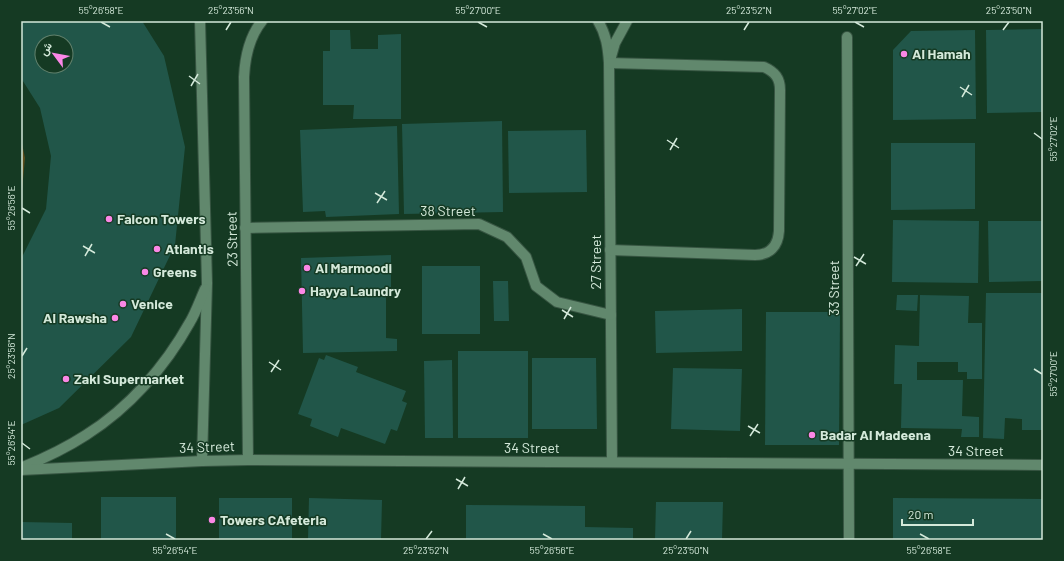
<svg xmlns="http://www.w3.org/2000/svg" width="1064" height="561" viewBox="0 0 1064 561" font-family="Barlow,Vazirmatn,sans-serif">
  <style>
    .green { fill: #594c1b }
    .building { fill: #215649; fill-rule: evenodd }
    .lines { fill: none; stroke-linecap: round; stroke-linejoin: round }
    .minor-casing { stroke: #375542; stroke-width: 12 }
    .minor { stroke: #61886d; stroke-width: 10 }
    .ticks { fill: none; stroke: #d4e9da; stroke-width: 1.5 }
    .poi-dot { fill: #fb87e6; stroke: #153a23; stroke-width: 1.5 }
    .labels { text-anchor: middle; stroke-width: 3; stroke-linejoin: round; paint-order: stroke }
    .poi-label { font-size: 14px; font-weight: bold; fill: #d4e9da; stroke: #153a23; text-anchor: start }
    .street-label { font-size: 14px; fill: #d4e9da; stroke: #153a23 }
    .neatline { fill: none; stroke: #d4e9da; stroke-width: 1.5 }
    .ticks-label { font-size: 10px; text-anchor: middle; fill: #d4e9da }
  </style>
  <rect width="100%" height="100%" fill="#153a23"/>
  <!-- green -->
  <polygon class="green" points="21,139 25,158 21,200"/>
  <!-- building -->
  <g class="building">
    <path d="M21 21H142L164 56 185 147 175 245 131 337 59 408 21 425V259L46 209 51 156 40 108 21 78ZM42 42H66V66H42Z"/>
    <polygon points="1043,29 1043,112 987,113 986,30"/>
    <polygon points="330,30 350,30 351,49 378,49 378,35 401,34 401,119 353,119 354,105 323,105 323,51 330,51"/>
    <polygon points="975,30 976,119 893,120 893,50 911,31"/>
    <polygon points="502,121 503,212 404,214 402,124"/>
    <polygon points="397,126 399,214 326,217 325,211 303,212 300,130"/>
    <polygon points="586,130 587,192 509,193 508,131"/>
    <polygon points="891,143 975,143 975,209 891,210"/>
    <polygon points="893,220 979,221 978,283 892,282"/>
    <polygon points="988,221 1043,221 1043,281 989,282"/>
    <polygon points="391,255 391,287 386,287 386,338 397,339 397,351 303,353 301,258"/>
    <rect x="422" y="266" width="58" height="68"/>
    <polygon points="493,281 508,281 509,321 494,321"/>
    <polygon points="986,293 1043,293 1043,430 1022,430 1022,419 1005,418 1004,439 983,438"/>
    <polygon points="897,295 918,295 917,311 896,310"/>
    <polygon points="920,295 969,296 968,323 982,323 982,379 967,379 967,372 958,372 958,362 917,362 917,380 963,380 962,416 979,417 979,437 961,437 962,429 901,428 902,384 894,384 895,345 919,346"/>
    <polygon points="742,309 742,351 656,353 655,311"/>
    <polygon points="766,312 840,312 839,445 765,445"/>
    <rect x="458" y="351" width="70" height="87"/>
    <polygon points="326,355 358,367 356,372 406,391 402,401 407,403 397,431 391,429 385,444 341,428 338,437 310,426 312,419 298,414 319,358 324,360"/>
    <polygon points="532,358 596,358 597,429 532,429"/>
    <polygon points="452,360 453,438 425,438 424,361"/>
    <polygon points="673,368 742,369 740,431 671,429"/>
    <rect x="101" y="497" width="75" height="43"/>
    <rect x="219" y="498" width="73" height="42"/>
    <polygon points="309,498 382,500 381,540 308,540"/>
    <polygon points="893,498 1043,499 1043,540 893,540"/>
    <polygon points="656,502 723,502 722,540 655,540"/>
    <polygon points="466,505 585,506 585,527 633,528 633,540 466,540"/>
    <polygon points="21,522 72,523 72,540 21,540"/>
  </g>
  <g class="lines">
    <!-- minor casing -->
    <g class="minor-casing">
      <g id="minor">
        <polyline points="200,21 207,283 202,461"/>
        <path d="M598 21C606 34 608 47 609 63L612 462"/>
        <polyline points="847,37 849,540"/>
        <polyline points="611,57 615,43 627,21"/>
        <path d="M609 63 764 67C775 72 780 78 780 90L779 231C778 246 770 255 755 255L610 250"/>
        <polyline points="245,228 479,224 507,237 526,257 536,286 557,302 611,315"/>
        <path d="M248 460 244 77C245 57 249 37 262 21"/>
        <path d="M23 467C45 458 66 448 86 435 129 408 165 367 190 322 196 312 200 300 205 289"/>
        <polyline points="21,470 202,461 248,460 1043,465"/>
      </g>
    </g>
    <!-- minor -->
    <use href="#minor" class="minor"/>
  </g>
  <!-- ticks -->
  <path class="ticks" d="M101 22 110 27M478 22 487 27M855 22 864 27M226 30 231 22M744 30 749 22M1003 30 1009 22M189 76 200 84M191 86 198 74M960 87 972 95M962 97 969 85M1034 133 1042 139M667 140 679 148M670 150 677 138M375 193 387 200M377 203 385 191M22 208 30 213M83 246 95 253M85 256 92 244M854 257 866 264M856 266 864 254M562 310 573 317M564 319 571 307M22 356 27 348M269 362 281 370M1034 369 1042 374M271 372 279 360M748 426 760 433M750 436 758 424M22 443 30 449M456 479 468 486M458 489 465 477M166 534 175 539M543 534 552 539M920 534 929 539M426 539 432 531M686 539 691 531"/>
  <!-- markers -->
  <g class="poi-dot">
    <circle cx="904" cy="54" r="4"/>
    <circle cx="109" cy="219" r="4"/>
    <circle cx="157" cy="249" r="4"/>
    <circle cx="307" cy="268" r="4"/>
    <circle cx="145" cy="272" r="4"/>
    <circle cx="302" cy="291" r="4"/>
    <circle cx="123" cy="304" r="4"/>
    <circle cx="115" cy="318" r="4"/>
    <circle cx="66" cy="379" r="4"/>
    <circle cx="812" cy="435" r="4"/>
    <circle cx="212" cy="520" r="4"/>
  </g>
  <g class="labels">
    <!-- poi labels -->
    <g class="poi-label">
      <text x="912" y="59">Al Hamah</text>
      <text x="117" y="224">Falcon Towers</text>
      <text x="165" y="254">Atlantis</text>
      <text x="315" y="273">Al Marmoodi</text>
      <text x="153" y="277">Greens</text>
      <text x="310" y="296">Hayya Laundry</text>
      <text x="131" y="309">Venice</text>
      <text x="107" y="323" text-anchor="end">Al Rawsha</text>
      <text x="74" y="384">Zaki Supermarket</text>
      <text x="820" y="440">Badar Al Madeena</text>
      <text x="220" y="525">Towers CAfeteria</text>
    </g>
    <!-- street labels -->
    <g class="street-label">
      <text x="448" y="216">38 Street</text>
      <text transform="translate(232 239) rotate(-91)" y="5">23 Street</text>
      <text transform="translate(596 262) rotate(-90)" y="5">27 Street</text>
      <text transform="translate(834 288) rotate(-90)" y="5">33 Street</text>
      <text transform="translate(207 447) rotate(-2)" y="5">34 Street</text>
      <text x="532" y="453">34 Street</text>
      <text x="976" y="456">34 Street</text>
    </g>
  </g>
  <!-- border -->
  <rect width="1064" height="561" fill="none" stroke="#153a23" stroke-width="44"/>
  <!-- north arrow -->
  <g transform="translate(54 54) rotate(302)"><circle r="19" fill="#153a23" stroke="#61806c"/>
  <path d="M0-3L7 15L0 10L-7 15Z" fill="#fb87e6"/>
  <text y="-6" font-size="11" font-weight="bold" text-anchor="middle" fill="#d4e9da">ش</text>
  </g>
  <!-- scale -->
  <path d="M902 519v6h71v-6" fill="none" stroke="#d4e9da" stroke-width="2"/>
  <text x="908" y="519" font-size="12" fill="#d4e9da" stroke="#153a23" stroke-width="3" paint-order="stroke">20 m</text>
  <rect x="22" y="22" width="1020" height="517" class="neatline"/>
  <g class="ticks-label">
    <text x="101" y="14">55°26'58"E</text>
    <text x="231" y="14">25°23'56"N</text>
    <text x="478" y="14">55°27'00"E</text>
    <text x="749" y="14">25°23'52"N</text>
    <text x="855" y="14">55°27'02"E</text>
    <text x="1009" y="14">25°23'50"N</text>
    <text transform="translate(1053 139) rotate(-90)" y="4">55°27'02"E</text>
    <text transform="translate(11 208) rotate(-90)" y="4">55°26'56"E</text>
    <text transform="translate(11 356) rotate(-90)" y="4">25°23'56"N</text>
    <text transform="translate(1053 374) rotate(-90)" y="4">55°27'00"E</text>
    <text transform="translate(11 443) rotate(-90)" y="4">55°26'54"E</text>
    <text x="175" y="554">55°26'54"E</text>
    <text x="426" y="554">25°23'52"N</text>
    <text x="552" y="554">55°26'56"E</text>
    <text x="686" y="554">25°23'50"N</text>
    <text x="929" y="554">55°26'58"E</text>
  </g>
</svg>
